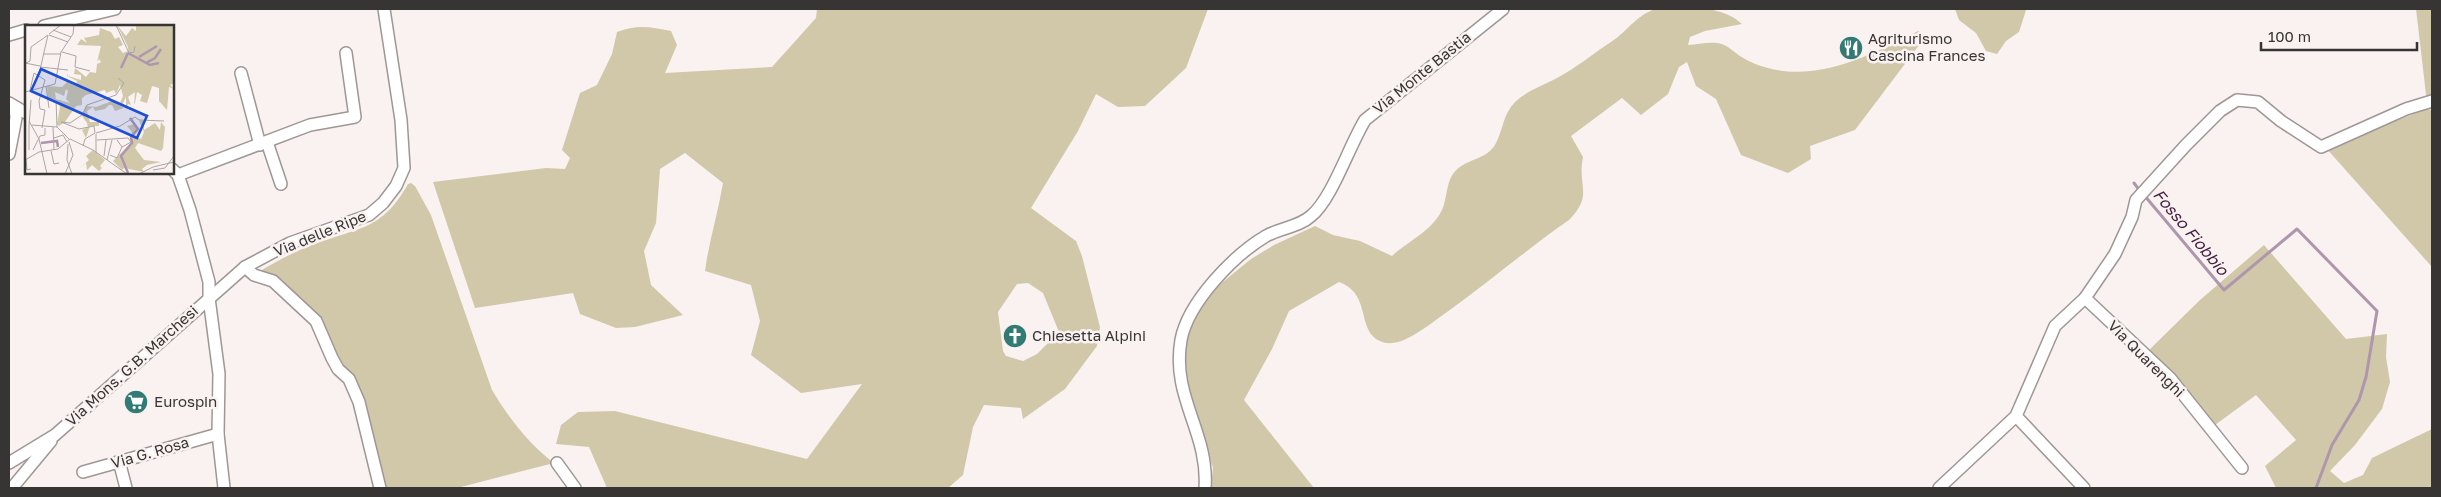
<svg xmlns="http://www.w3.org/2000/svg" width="2441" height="497" viewBox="0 0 2441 497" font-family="'Golos Text',sans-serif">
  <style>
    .green { fill: #d1c8aa; fill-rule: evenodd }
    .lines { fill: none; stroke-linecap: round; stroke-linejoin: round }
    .stream { stroke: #ae96ad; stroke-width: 3 }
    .minor-casing { stroke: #9e9796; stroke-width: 14 }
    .minor { stroke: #fff; stroke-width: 11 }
    .labels { text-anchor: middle; stroke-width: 5; stroke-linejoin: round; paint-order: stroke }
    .poi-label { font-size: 15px; fill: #373434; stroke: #f9f2f0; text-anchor: start }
    .street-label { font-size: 15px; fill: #373434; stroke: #f9f2f0 }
    .water-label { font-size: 16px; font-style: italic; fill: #442243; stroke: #f9f2f0 }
    .inset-river { fill: none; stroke: #ae96ad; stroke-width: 2.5 }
    .inset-road { fill: none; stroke: #aba6a5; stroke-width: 1 }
    .view { fill: #1d4ed8; fill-opacity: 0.15; stroke: #1d4ed8; stroke-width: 2.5 }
    .inset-edge { fill: none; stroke: #373434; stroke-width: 2.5 }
  </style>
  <rect width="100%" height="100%" fill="#f9f2f0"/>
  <!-- green -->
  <g class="green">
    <path d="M817 9H1208L1186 68 1145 106 1118 107 1096 94 1078 131 1031 208 1076 241 1082 256 1100 327 1097 346 1065 389 1023 419 1021 408 984 405 973 427 963 475 948 488H607L589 447 556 444 561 425 578 412 615 411 807 459 862 384 801 393 751 355 760 321 751 285 705 271C709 241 718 213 723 183L685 153 660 169 656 223 644 251 651 285 683 315 635 327 616 328 580 314 573 293 475 308 433 182 546 168 565 169 570 158 562 150 580 93 597 85 612 54 617 32C637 24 651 27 671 31L677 45 665 73 772 67 816 18ZM1028 283 1043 293 1059 332 1037 354 1023 361 1006 356 1003 351 998 312 1017 284Z"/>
    <path d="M1656 9C1684 9 1720 3 1742 24L1705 31 1690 37 1688 45C1699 44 1712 41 1722 44 1730 47 1737 55 1745 59 1753 64 1767 68 1777 70 1826 79 1877 52 1918 31L1926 36 1855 130 1810 146 1811 159 1788 173 1741 155 1716 99 1696 86 1687 62 1679 67 1668 94 1641 115 1622 98 1571 136 1583 157C1577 188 1594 194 1569 220 1527 249 1489 282 1447 312 1434 321 1421 332 1406 339 1398 343 1388 345 1380 341 1356 330 1372 294 1339 282L1289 311 1272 349 1244 400 1314 488H1211L1213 467 1196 425 1187 380 1185 353 1190 322 1219 285 1251 259 1274 245 1315 226 1333 235 1360 241 1392 256C1409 240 1431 232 1442 210 1447 199 1446 184 1453 174 1464 158 1487 161 1496 143 1503 130 1503 114 1515 102 1528 90 1542 86 1557 78 1576 68 1594 53 1611 42 1628 31 1637 14 1656 9Z"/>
    <polygon points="1955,9 2024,9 2026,10 2019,32 2006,41 1997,54 1986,51 1976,33 1959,20"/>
    <polygon points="2416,9 2432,9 2432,101 2427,103"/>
    <polygon points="2429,108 2432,112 2432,267 2326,148"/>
    <path d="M411 183 415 186 431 215 492 390C508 417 529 444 554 463L457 488H386L363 402 343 370 324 331 257 273C275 262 295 251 315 244 360 227 382 230 408 184Z"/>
    <polygon points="2264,245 2346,339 2387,334 2386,357 2390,382 2382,409 2355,445 2330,471 2344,483 2363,475 2372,458 2432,429 2432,488 2276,488 2265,466 2296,440 2256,395 2215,425 2148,351 2200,300"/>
  </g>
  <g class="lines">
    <!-- stream -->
    <g class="stream">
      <polyline points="2134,183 2140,191"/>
      <polyline points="2144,195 2224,290 2297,229 2377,311 2366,377 2359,400 2332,445 2316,488"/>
    </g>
    <!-- minor casing -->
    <g class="minor-casing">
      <g id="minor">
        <polyline points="44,26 115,9"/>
        <polyline points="9,35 26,30"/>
        <polyline points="241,73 260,145"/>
        <polyline points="9,103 26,113"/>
        <polyline points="267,142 281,184"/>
        <polyline points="9,154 16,118 15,108"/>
        <polyline points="172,169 178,175 190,210 209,282 209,298 219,374 218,434 224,488"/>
        <polyline points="178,175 310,125 355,117 346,53"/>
        <polyline points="245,267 254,275 273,281 316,321 332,358 338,369 349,379 359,402 380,488"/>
        <polyline points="2085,298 2170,378 2242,468"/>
        <polyline points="2016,416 2084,488"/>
        <polyline points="119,461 126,488"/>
        <polyline points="9,463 55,435 245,267 290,243 369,215 383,203 396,186 404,168 401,120 384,9"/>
        <polyline points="557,463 575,488"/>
        <polyline points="83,472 218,434"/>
        <polyline points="12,488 51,441"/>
        <path d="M1205 488C1209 432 1171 398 1181 340 1188 302 1234 255 1266 236 1280 228 1299 227 1311 216 1332 199 1349 146 1365 120L1503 9"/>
        <polyline points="1939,488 2016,416 2055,326 2085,298 2115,254 2132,217 2136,200 2186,145 2220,111 2237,100 2258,102 2281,121 2321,147 2406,109 2432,101"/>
      </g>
    </g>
    <!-- minor -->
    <use href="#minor" class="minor"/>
  </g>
  <!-- icons -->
  <defs>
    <g id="restaurant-disc" transform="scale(1.25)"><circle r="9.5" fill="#327a74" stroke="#f9f2f0"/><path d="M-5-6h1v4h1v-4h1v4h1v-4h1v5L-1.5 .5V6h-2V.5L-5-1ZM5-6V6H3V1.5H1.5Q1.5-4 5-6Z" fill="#fff"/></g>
    <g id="church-disc" transform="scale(1.25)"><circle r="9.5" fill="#327a74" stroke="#f9f2f0"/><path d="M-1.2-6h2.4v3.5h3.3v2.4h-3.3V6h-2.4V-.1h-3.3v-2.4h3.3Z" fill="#fff"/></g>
    <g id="supermarket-disc" transform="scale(1.25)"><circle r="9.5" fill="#327a74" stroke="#f9f2f0"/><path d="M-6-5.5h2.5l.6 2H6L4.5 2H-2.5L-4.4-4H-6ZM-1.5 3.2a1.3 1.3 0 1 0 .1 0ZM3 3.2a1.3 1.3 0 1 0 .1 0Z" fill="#fff"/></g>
  </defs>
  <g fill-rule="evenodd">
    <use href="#restaurant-disc" x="1851" y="48"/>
    <use href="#church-disc" x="1015" y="336"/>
    <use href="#supermarket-disc" x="136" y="402"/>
  </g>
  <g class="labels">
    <!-- poi labels -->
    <g class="poi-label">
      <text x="1868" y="44">Agriturismo<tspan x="1868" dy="17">Cascina Frances</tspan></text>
      <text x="1032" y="341">Chiesetta Alpini</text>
      <text x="154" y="407">Eurospin</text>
    </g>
    <!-- street labels -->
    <g class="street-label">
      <text transform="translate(1422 73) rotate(-39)" y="5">Via Monte Bastia</text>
      <text transform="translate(320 234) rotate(-22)" y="5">Via delle Ripe</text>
      <text transform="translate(2146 359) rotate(45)" y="5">Via Quarenghi</text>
      <text transform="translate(132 366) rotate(-42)" y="5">Via Mons. G.B. Marchesi</text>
      <text transform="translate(150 453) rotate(-16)" y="5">Via G. Rosa</text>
    </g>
    <!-- water labels -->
    <g class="water-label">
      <text transform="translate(2191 232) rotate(50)" y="6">Fosso Fiobbio</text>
    </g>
  </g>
  <!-- overview -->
  <g transform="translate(25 25)">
    <rect width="149" height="149" fill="#f9f2f0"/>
    <path d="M67 0 86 7 90 14 94 12 98 20 93 22 98 28 103 26V22L92 0 101 11 107 3 111 6V0H149V58L145 60 149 64 144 62 142 85 134 76V63L127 61 122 78 115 76 117 70 112 67 110 78 109 79 110 67 103 72 106 80 103 79 101 85V72L97 80 95 78 98 71 95 60 91 69 89 65 81 68 80 65 61 70 57 73V80L51 81 40 97 34 101 32 99 35 82 31 74 45 78 41 74 43 66 41 64 39 71 30 67 31 75 23 74 22 61 37 62 42 57 51 61 52 56 42 51 43 48V51L56 55V50L49 49 50 43 61 52 65 47 71 48 72 39 76 37 74 34 72 37 76 21 52 20 56 14 62 18 59 13 74 10 75 3ZM87 76 99 83 90 86 87 80H84L80 84 70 86 68 82 62 86 65 97H74V101H65L61 113 57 105 63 102 62 98 57 91 61 81 71 82ZM121 89 124 90 119 96V105L130 98 135 105 136 97 140 102 138 123 136 126 113 118 110 123 119 135 136 137 122 140 117 144 119 147 99 143 97 145 88 136 106 118 107 107 102 101 109 99 113 105 108 110 116 114 119 107 114 96H119ZM68 125 80 135 75 141 77 143 74 146 67 140 62 145 61 138 55 143 64 135 61 131Z" fill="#d1c8aa"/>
    <path class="inset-river" d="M103 28 125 40 134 38M114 32 132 21M121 38 130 33 136 24M96 43 103 28M16 118 32 116 33 122M103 148 96 131 107 118 106 112 113 104 105 93"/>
    <path class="inset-road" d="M91 0 104 28 109 27 110 21M28 5 46 12M24 9 36 0M24 10 43 17M37 27 51 31 50 42 65 46M18 29H36M0 38 15 41M1 38 5 36 6 22 23 10M15 42 43 45M9 48 20 55 14 76 15 84 20 85M14 49 23 10M21 61 24 83M5 65 9 48M0 67 30 59 36 27 48 9 49 0M31 75 32 102M4 96 14 114 22 149M7 100 32 102 44 114M4 101 6 75M28 102 29 125M17 103 20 85M70 108 69 101 54 104 36 97 45 98 57 90 62 80 91 70 99 58 93 53M71 108 95 101 110 92 114 95 139 96M71 109V127M29 113 38 110 42 117M72 115 103 113 106 117 97 122 92 115M43 119 42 135 47 149M58 121 60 114 70 108M4 125V101M8 125 15 111 20 110V103M26 126 29 139 34 138M85 130 92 133 97 122M79 131 81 115M1 134 2 145 6 144M0 135 14 127 33 124 45 114 68 125 102 149M82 135 87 115M128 145 140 143 149 131M40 149 48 130 44 117M114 149 128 142 149 137"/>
    <path class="view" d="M16 44 122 91 112 113 6 66Z"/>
    <rect width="149" height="149" class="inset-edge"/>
  </g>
  <!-- border -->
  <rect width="2441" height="497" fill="none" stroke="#373434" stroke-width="20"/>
  <!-- scale -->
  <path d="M2261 42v8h156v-8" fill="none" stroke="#373434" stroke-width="2.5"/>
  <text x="2268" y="42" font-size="15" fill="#373434" stroke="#f9f2f0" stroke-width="4" paint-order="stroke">100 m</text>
</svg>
